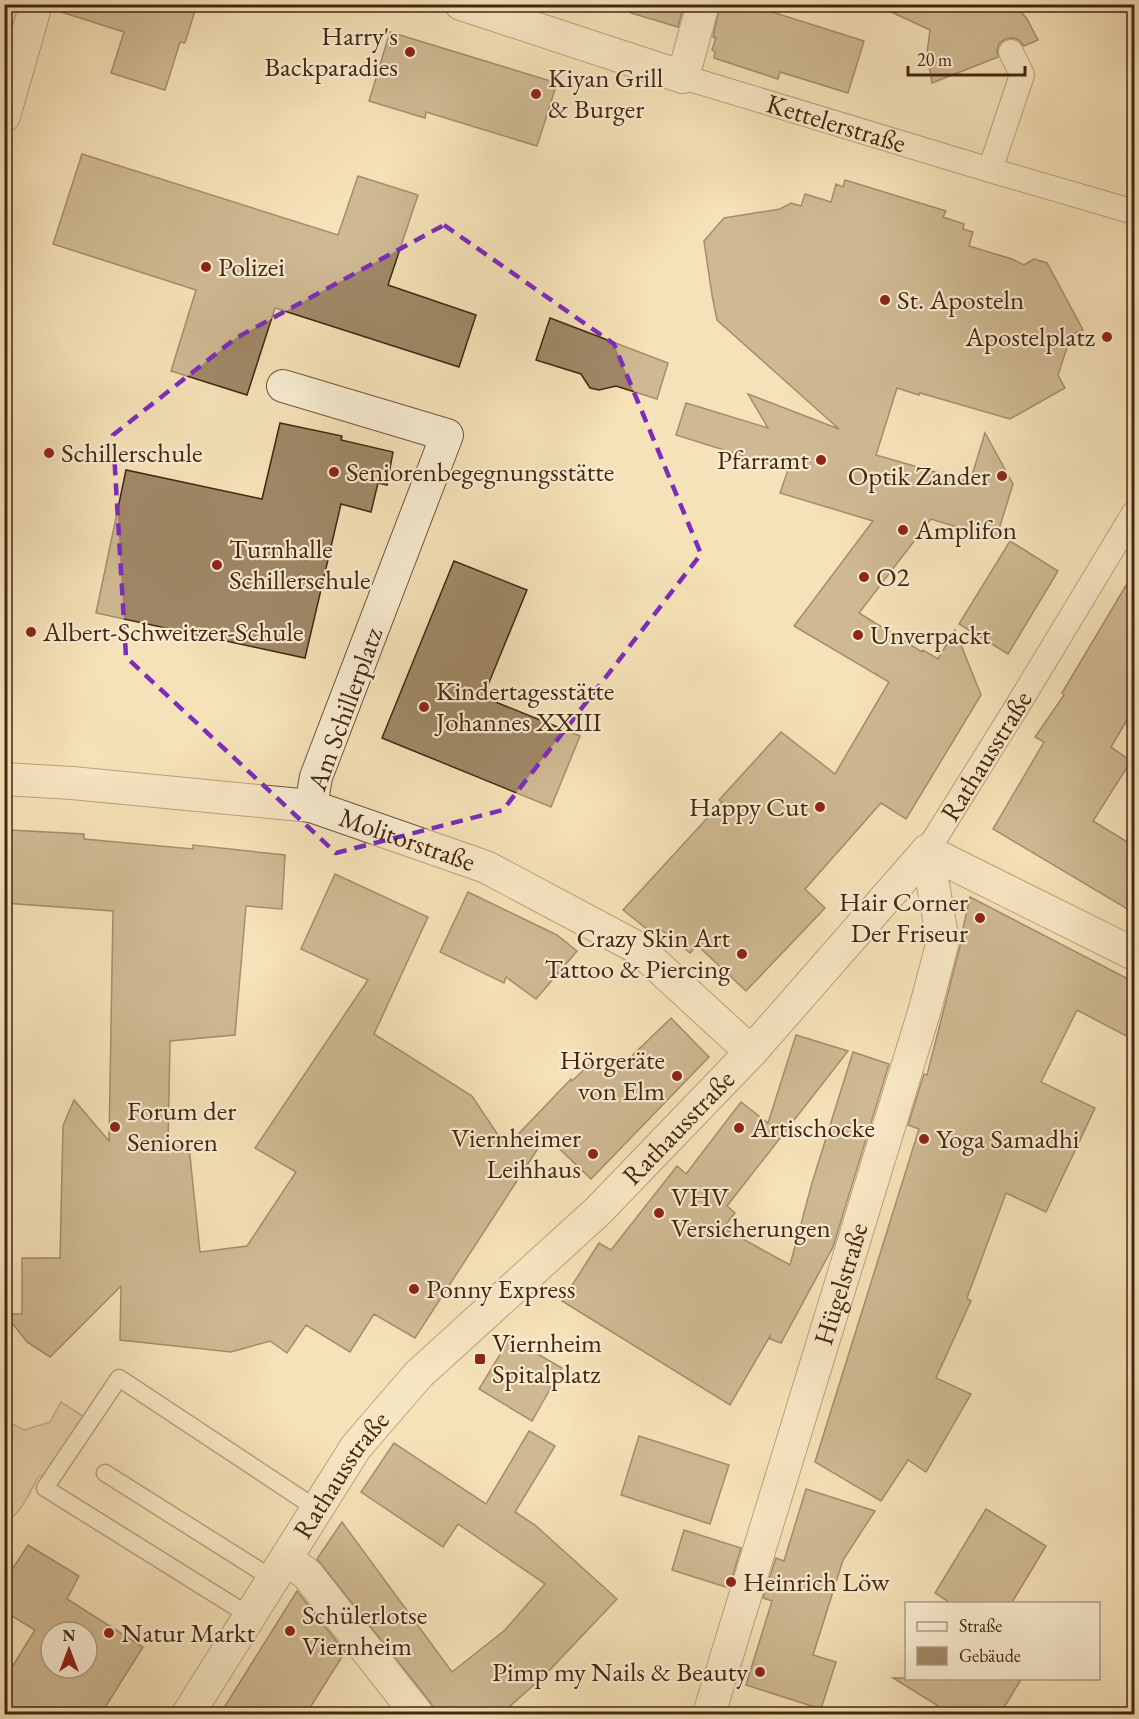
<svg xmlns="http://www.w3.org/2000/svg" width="1139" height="1719" viewBox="0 0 1139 1719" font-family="'EB Garamond',serif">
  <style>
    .green { fill: #d7c29b; stroke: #8e7456; stroke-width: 1.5 }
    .building { fill: #a08867; stroke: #442610; stroke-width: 1.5; fill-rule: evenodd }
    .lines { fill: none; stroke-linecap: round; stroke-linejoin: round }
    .service-casing { stroke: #70553a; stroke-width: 19 }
    .pedestrian-casing { stroke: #70553a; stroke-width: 26 }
    .minor-casing { stroke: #70553a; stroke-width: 34 }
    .service { stroke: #f8ecd1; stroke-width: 16 }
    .pedestrian { stroke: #f8ecd1; stroke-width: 24 }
    .minor { stroke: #f8ecd1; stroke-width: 32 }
    .marked { fill: none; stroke: #7b2cbf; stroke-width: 4.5; stroke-dasharray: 12 8; stroke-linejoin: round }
    .poi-dot { fill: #8f2418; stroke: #f8ecd1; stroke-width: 2 }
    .labels { text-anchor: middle; stroke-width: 4.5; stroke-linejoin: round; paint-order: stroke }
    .poi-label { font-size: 27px; fill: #442610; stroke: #f8ecd1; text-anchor: start }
    .street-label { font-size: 27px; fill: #442610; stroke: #f8ecd1 }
  </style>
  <rect width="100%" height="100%" fill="#f5e2b8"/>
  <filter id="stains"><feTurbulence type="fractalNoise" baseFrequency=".00333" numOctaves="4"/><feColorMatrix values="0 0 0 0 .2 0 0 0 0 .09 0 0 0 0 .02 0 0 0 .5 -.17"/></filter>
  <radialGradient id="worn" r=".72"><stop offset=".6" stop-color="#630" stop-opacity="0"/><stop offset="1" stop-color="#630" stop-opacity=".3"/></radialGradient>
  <!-- green -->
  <path class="green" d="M61 1402 89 1420 47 1473 38 1477C30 1493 21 1513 5 1523V1420L24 1430 50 1422Z"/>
  <!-- building -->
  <g class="building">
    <polygon points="59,4 197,4 185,43 180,42 165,90 111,73 124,32 58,11"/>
    <polygon points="632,4 684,4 678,27 631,13"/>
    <polygon points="720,4 747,4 864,41 848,93 780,72 778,79 714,58 715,52 712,50 716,38 713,37"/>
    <polygon points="874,4 1015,4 1027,19 1038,40 1024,46 1019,40 1013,38 1005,39 999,44 997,50 998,57 932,83 927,53 930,30"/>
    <polygon points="390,32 557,83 537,146 426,112 425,118 369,101"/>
    <polygon points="82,154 338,235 358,176 418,195 388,285 476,315 459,367 275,308 247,395 171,371 196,290 53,244"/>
    <polygon points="845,180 946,211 943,217 964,224 963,229 973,232 969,246 1012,259 1024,265 1034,259 1047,263 1083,330 1071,335 1058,375 1065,388 1010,419 920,393 919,395 897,388 876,455 970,482 985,433 1013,484 996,539 931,519 859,613 922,652 923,650 938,659 955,630 981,695 906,819 881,803 805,889 825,908 746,991 697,945 690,953 659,928 653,934 623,910 722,802 719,800 781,732 835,774 889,682 794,626 873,521 780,493 788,470 676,435 686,403 768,428 748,394 839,429 717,320 712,295 704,241 724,218 780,209 791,203 801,206 805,194 831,202 836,184 843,187"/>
    <polygon points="550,318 668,363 657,399 616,386 599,390 590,388 581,374 536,360"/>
    <polygon points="280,423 342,436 341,440 393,452 387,485 378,483 371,512 341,504 305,658 96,613 126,470 262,499"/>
    <polygon points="1010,541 1058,571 1008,654 959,624"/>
    <polygon points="454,561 527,590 483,697 580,736 551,807 382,738"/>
    <polygon points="1134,572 1134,708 1111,747 1131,761 1093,821 1134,846 1134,913 993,829 1044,742 1035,737 1064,695 1062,693"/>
    <polygon points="9,830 84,834 84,839 193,849 193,845 285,855 282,909 246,906 235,1035 170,1041 168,1147 189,1147 200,1252 247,1246 296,1172 255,1148 368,980 301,949 335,874 428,917 374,1034 472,1096 506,1147 571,1079 572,1081 593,1061 611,1076 671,1018 709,1057 591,1179 546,1136 415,1338 374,1314 350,1352 306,1325 287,1353 270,1341 231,1352 120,1340 121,1286 50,1357 27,1342 5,1314 22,1314 22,1258 60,1258 63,1126 74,1100 109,1141 113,911 4,903"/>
    <polygon points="468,892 557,935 577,951 536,999 506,977 504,983 440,952"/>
    <polygon points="970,897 1134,982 1134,1040 1077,1010 1041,1082 1095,1108 1046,1212 1006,1193 967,1298 971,1301 936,1378 971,1394 926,1472 908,1460 881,1501 815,1462 919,1129 908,1125 924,1074 927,1075 960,946 961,937"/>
    <polygon points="796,1035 848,1051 727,1206 735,1213 723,1228 790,1265 812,1183 853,1052 889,1064 833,1247 781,1343 770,1339 770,1336 730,1405 562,1301 599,1243 611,1250 677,1166 686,1174 741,1102 768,1123"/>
    <polygon points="510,1338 562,1368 532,1421 479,1389"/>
    <polygon points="529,1431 555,1446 515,1512 535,1525 617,1599 543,1677 501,1714 435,1714 431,1703 317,1559 342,1522 452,1672 505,1630 545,1584 458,1524 443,1547 361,1492 394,1443 486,1504"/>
    <polygon points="639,1436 729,1465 710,1524 621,1495"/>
    <polygon points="806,1489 875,1511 843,1560 813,1655 836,1662 821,1709 746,1685 772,1601 763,1598 776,1558 784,1561"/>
    <polygon points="986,1509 1046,1546 1011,1604 952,1604 935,1593"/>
    <polygon points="684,1530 741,1548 729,1588 672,1570"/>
    <path d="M28 1545 79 1576 67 1599 143 1647 101 1714H4V1680L35 1630 4 1611V1582ZM51 1632H87V1668H51Z"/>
    <polygon points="297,1591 345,1652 306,1714 220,1714"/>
    <polygon points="893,1678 1022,1678 1000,1714 951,1714"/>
  </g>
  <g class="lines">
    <!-- service casing -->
    <g class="service-casing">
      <g id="service">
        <polyline points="105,1473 273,1579"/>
        <polyline points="250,1616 45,1488 119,1378 317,1509"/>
      </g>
    </g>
    <!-- pedestrian casing -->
    <g class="pedestrian-casing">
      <g id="pedestrian">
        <path id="s1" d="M683 77 990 170 1134 212"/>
        <polyline points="990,170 1022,75 1011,52"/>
        <path id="s2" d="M927 851 1018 705 1134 513"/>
      </g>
    </g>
    <!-- minor casing -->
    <g class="minor-casing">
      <g id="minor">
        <polyline points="461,4 683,77 703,4"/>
        <polyline points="4,116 36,4"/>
        <polyline points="283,386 447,435 316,777 311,806"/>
        <path id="s3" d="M4 779 72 783 311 806 486 867 638 948 751 1052"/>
        <polyline points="927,851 1134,954"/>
        <polyline points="286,1559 307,1574 417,1714"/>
        <path id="s4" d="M188 1714 356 1447 418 1375 598 1211 751 1052 927 851"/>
        <path id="s5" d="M709 1714 925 1009 943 941 927 851"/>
      </g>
    </g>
    <!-- service -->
    <use href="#service" class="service"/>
    <!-- pedestrian -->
    <use href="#pedestrian" class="pedestrian"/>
    <!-- minor -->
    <use href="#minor" class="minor"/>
  </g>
  <!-- marked area -->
  <path d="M0 0H1139V1719H0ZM444 225 614 344 701 554 503 810 336 853 126 657 113 435 236 338Z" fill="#f5e2b8" fill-opacity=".55" fill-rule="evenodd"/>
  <path class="marked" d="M444 225 614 344 701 554 503 810 336 853 126 657 113 435 236 338Z"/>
  <!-- markers -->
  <g class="poi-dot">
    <circle cx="410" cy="52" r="6"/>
    <circle cx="536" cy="94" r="6"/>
    <circle cx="206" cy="267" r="6"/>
    <circle cx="885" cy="300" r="6"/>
    <circle cx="1107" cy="337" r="6"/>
    <circle cx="49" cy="453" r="6"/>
    <circle cx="821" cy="460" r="6"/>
    <circle cx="334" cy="472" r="6"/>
    <circle cx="1002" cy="476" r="6"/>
    <circle cx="903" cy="530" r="6"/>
    <circle cx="217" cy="565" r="6"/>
    <circle cx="864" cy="577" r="6"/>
    <circle cx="31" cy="632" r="6"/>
    <circle cx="858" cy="635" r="6"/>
    <circle cx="424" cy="707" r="6"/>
    <circle cx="820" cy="807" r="6"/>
    <circle cx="980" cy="918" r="6"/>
    <circle cx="742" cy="954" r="6"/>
    <circle cx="677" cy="1076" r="6"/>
    <circle cx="115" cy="1127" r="6"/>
    <circle cx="739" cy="1128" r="6"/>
    <circle cx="924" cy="1139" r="6"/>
    <circle cx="593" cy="1154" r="6"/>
    <circle cx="659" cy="1213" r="6"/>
    <circle cx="414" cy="1289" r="6"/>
    <rect x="474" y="1353" width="12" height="12" rx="3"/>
    <circle cx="731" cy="1582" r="6"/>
    <circle cx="290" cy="1631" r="6"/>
    <circle cx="109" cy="1633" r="6"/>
    <circle cx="760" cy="1672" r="6"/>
  </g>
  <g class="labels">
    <!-- poi labels -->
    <g class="poi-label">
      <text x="398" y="45" text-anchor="end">Harry's<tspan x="398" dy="31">Backparadies</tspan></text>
      <text x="548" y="87">Kiyan Grill<tspan x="548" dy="31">&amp; Burger</tspan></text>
      <text x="218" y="276">Polizei</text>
      <text x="897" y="309">St. Aposteln</text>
      <text x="1095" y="346" text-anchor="end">Apostelplatz</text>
      <text x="61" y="462">Schillerschule</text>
      <text x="809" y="469" text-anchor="end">Pfarramt</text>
      <text x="346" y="481">Seniorenbegegnungsstätte</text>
      <text x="990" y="485" text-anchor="end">Optik Zander</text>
      <text x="915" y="539">Amplifon</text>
      <text x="229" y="558">Turnhalle<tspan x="229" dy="31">Schillerschule</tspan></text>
      <text x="876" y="586">O2</text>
      <text x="43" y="641">Albert-Schweitzer-Schule</text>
      <text x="870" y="644">Unverpackt</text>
      <text x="436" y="700">Kindertagesstätte<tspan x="436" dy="31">Johannes XXIII</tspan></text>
      <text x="808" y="816" text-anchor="end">Happy Cut</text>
      <text x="968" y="911" text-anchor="end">Hair Corner<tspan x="968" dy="31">Der Friseur</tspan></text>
      <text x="730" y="947" text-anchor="end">Crazy Skin Art<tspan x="730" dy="31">Tattoo &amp; Piercing</tspan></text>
      <text x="665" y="1069" text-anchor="end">Hörgeräte<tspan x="665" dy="31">von Elm</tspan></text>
      <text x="127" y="1120">Forum der<tspan x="127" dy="31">Senioren</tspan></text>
      <text x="751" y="1137">Artischocke</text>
      <text x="581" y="1147" text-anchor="end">Viernheimer<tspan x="581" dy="31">Leihhaus</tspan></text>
      <text x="936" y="1148">Yoga Samadhi</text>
      <text x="671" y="1206">VHV<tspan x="671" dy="31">Versicherungen</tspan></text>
      <text x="426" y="1298">Ponny Express</text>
      <text x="492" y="1352">Viernheim<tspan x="492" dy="31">Spitalplatz</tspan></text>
      <text x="743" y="1591">Heinrich Löw</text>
      <text x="302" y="1624">Schülerlotse<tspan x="302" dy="31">Viernheim</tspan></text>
      <text x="121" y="1642">Natur Markt</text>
      <text x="748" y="1681" text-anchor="end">Pimp my Nails &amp; Beauty</text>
    </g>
    <!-- street labels -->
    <g class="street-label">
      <text dy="9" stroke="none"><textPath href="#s1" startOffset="160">Kettelerstraße</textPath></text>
      <text transform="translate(345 709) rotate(-70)" y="9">Am Schillerplatz</text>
      <text dy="9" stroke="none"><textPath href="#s2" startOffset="112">Rathausstraße</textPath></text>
      <text dy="9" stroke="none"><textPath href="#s3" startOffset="410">Molitorstraße</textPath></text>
      <text dy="9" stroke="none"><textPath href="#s4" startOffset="770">Rathausstraße</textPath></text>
      <text dy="9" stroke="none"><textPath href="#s5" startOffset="450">Hügelstraße</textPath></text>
      <text dy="9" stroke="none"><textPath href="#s4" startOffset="284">Rathausstraße</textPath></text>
    </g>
  </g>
  <!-- margin -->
  <rect width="1139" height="1719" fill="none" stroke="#f5e2b8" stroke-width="24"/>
  <rect x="6" y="6" width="1127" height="1707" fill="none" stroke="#442610" stroke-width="3"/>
  <rect x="12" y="12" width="1115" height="1695" fill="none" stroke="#442610" stroke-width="1.5"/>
  <!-- legend -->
  <rect x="905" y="1602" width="195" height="78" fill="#f8ecd1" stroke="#b09d84" stroke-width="1.5"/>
  <rect x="917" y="1622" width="30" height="9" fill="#f8ecd1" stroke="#b09d84" stroke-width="1.5"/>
  <text x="959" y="1632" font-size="18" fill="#442610">Straße</text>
  <rect x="917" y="1647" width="30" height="18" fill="#a08867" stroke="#b09d84" stroke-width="1.5"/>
  <text x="959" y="1662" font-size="18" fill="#442610">Gebäude</text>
  <!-- north arrow -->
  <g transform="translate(69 1650)"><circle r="28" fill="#f8ecd1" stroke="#b09d84" stroke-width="1.5"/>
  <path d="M0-4.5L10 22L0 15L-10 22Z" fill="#8f2418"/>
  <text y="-9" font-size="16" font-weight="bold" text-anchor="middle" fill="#442610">N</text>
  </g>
  <!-- scale -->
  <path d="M908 66v9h117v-9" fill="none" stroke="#442610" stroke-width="3"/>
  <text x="917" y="66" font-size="18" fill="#442610" stroke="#f8ecd1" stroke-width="4.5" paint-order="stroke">20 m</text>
  <rect width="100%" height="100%" filter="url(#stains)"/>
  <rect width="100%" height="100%" fill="url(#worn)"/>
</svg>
